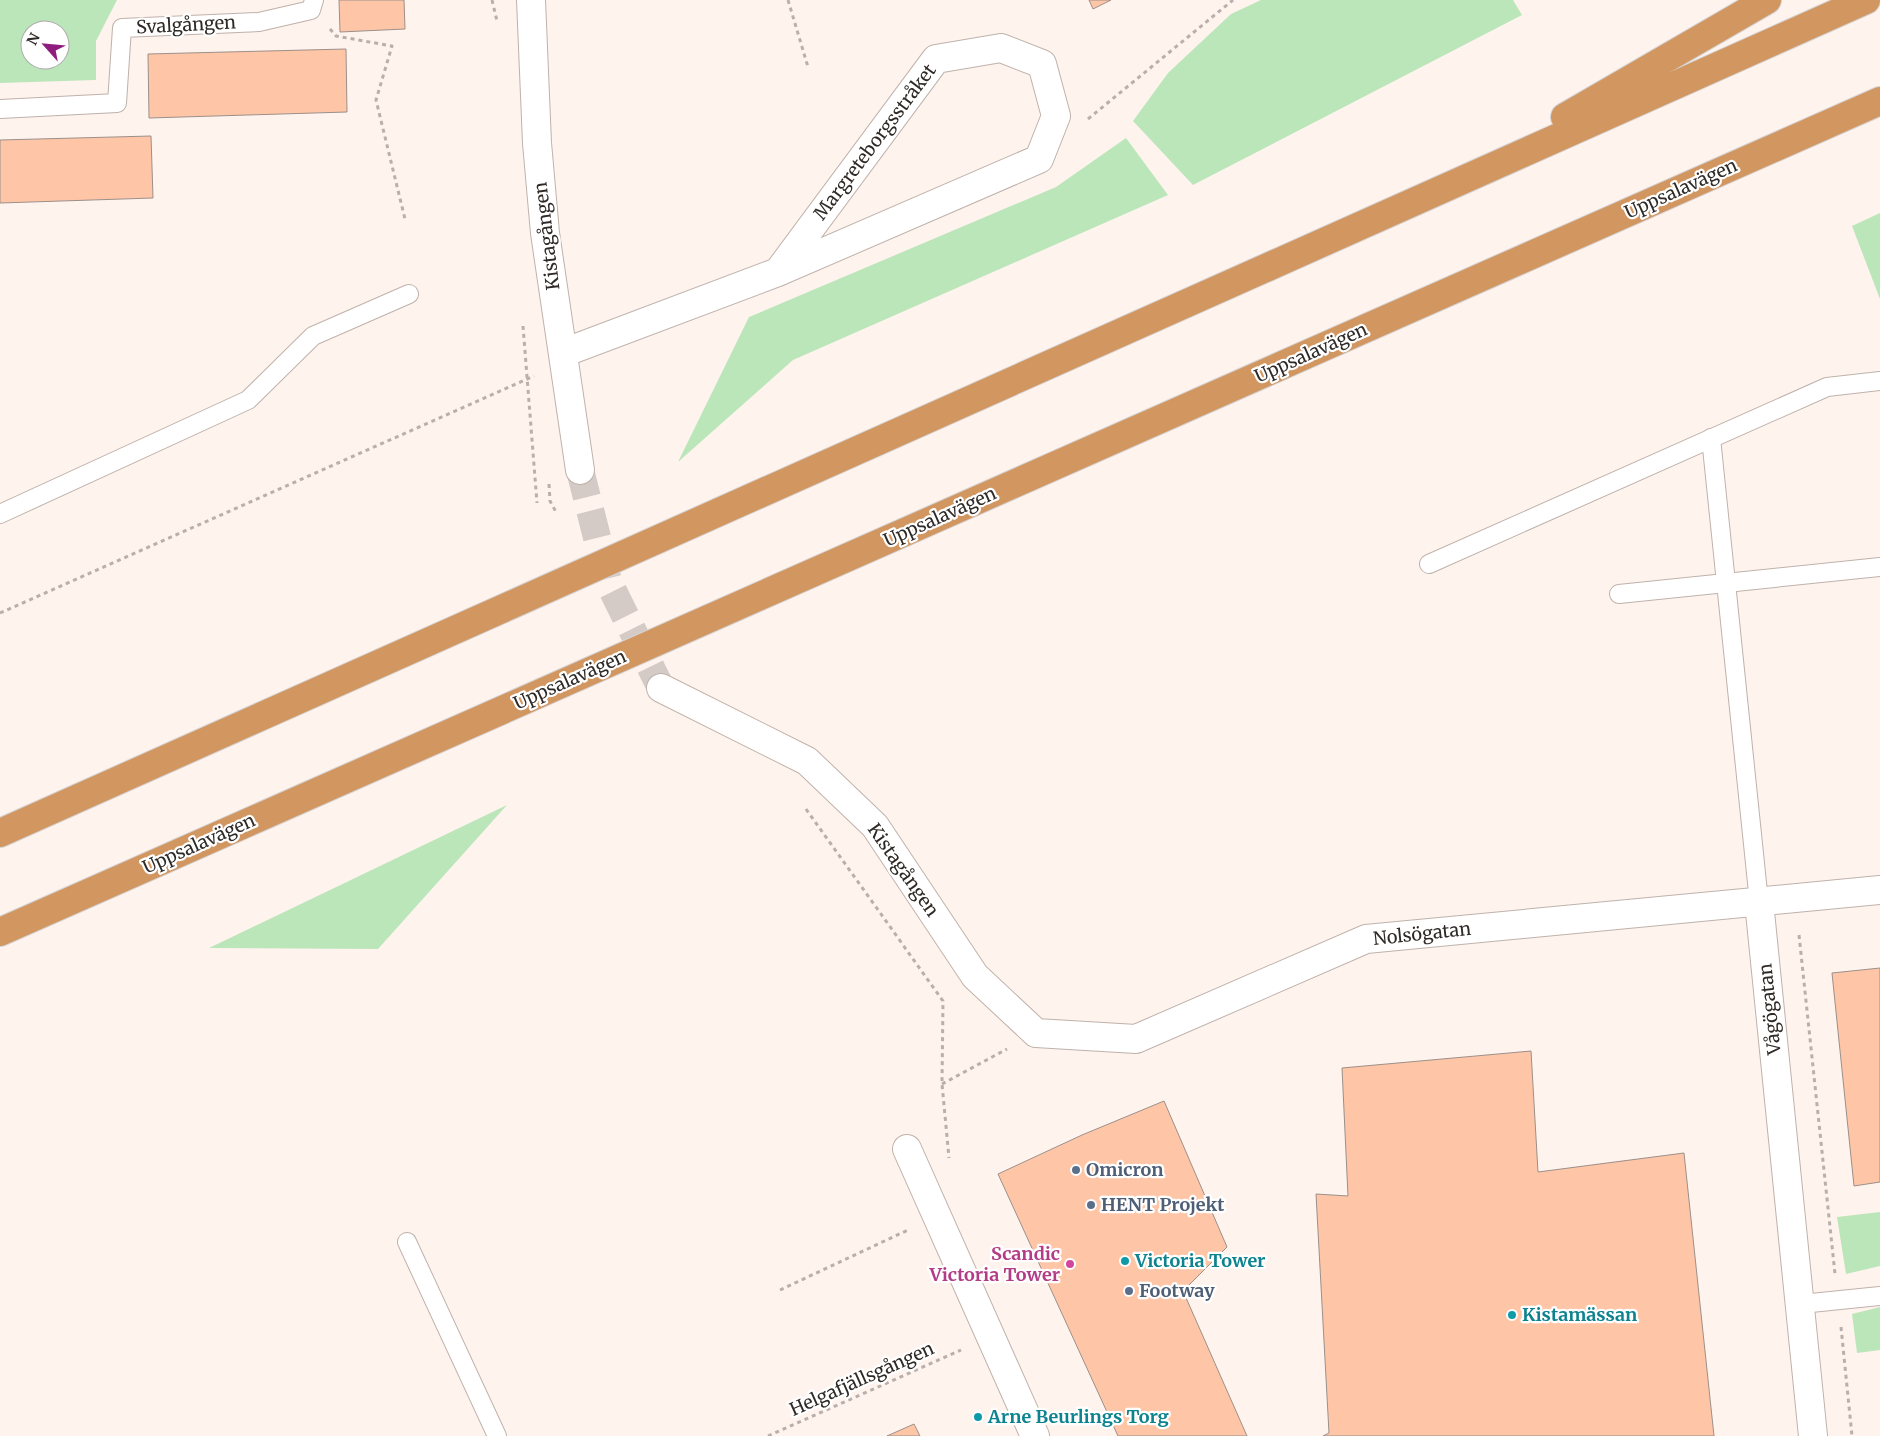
<svg xmlns="http://www.w3.org/2000/svg" width="1880" height="1436" viewBox="0 0 1880 1436" font-family="Merriweather,serif">
  <style>
    .green { fill: #bbe6ba; fill-rule: evenodd }
    .building { fill: #fec6a7; stroke: #9c8f89 }
    .lines { fill: none; stroke-linecap: round; stroke-linejoin: round }
    .street-tunnel { stroke: #d5cbc6; stroke-width: 28; stroke-dasharray: 28 14; stroke-linecap: butt }
    .lane-casing { stroke: #bfb2ab; stroke-width: 20 }
    .street-casing { stroke: #bfb2ab; stroke-width: 30 }
    .highway-casing { stroke: #d5d4d4; stroke-width: 30 }
    .path { stroke: #b9afab; stroke-width: 3; stroke-dasharray: 4 4; stroke-linecap: butt }
    .lane { stroke: #fff; stroke-width: 18 }
    .street { stroke: #fff; stroke-width: 28 }
    .highway { stroke: #d29661; stroke-width: 28 }
    .service-dot { fill: #5c6f8a; stroke: #fff; stroke-width: 2 }
    .culture-dot { fill: #0f9aa8; stroke: #fff; stroke-width: 2 }
    .hotel-dot { fill: #d1479c; stroke: #fff; stroke-width: 2 }
    .labels { text-anchor: middle; stroke-width: 4.5; stroke-linejoin: round; paint-order: stroke }
    .street-label { font-size: 18px; fill: #2f2a27; stroke: #fff }
    .service-label { font-size: 18px; font-weight: bold; fill: #4e5e75; stroke: #fff; text-anchor: start }
    .hotel-label { font-size: 18px; font-weight: bold; fill: #b23c85; stroke: #fff; text-anchor: end }
    .culture-label { font-size: 18px; font-weight: bold; fill: #0d838f; stroke: #fff; text-anchor: start }
  </style>
  <rect width="100%" height="100%" fill="#fff3ee"/>
  <!-- green -->
  <g class="green">
    <path d="M0 0H117L96 41V80L0 83ZM30 30H60V60H30Z"/>
    <polygon points="1261,0 1513,0 1522,15 1193,185 1133,121 1168,73 1231,14"/>
    <polygon points="1126,138 1168,195 793,360 678,462 749,317 1056,187"/>
    <polygon points="1880,213 1880,299 1852,226"/>
    <polygon points="507,805 378,949 209,948"/>
    <polygon points="1880,1212 1880,1266 1846,1274 1837,1217"/>
    <polygon points="1880,1307 1880,1350 1857,1353 1852,1314"/>
  </g>
  <!-- building -->
  <g class="building">
    <polygon points="339,0 404,0 405,29 340,32"/>
    <polygon points="1089,0 1111,0 1093,9"/>
    <polygon points="346,49 347,112 149,118 148,54"/>
    <polygon points="151,136 153,198 0,203 0,140"/>
    <polygon points="1880,968 1880,1182 1854,1186 1832,973"/>
    <polygon points="1531,1051 1538,1172 1684,1153 1714,1436 1323,1436 1329,1433 1316,1194 1348,1196 1342,1068"/>
    <polygon points="1164,1101 1227,1247 1183,1291 1247,1436 1118,1436 998,1174 1082,1135"/>
    <polygon points="914,1424 920,1436 887,1436"/>
  </g>
  <g class="lines">
    <!-- street-tunnel -->
    <polyline class="street-tunnel" points="580,470 608,581 661,688"/>
    <!-- lane casing -->
    <g class="lane-casing">
      <g id="lane">
        <polyline points="0,109 117,103 122,28 259,22 311,10 314,0"/>
        <polyline points="1711,438 1759,902"/>
        <polyline points="0,514 248,400 313,336 409,294"/>
        <polyline points="1429,564 1827,387 1880,381"/>
        <polyline points="1619,594 1880,567"/>
        <polyline points="407,1242 497,1436"/>
        <polyline points="1801,1304 1880,1296"/>
      </g>
    </g>
    <!-- street casing -->
    <g class="street-casing">
      <g id="street">
        <polyline points="531,0 537,143 545,233 580,470"/>
        <polyline points="563,353 778,272 1039,159 1056,116 1042,64 1001,48 936,59 778,272"/>
        <polyline points="661,688 807,761 875,826 975,976 1036,1033 1136,1039 1366,939 1880,890"/>
        <polyline points="1759,902 1813,1436"/>
        <polyline points="907,1149 1035,1436"/>
      </g>
    </g>
    <!-- highway casing -->
    <g class="highway-casing">
      <g id="highway">
        <polyline points="1565,117 1767,0"/>
        <polyline points="0,833 1866,0"/>
        <polyline points="0,932 1880,101"/>
      </g>
    </g>
    <!-- path -->
    <g class="path">
      <polyline points="492,0 497,21"/>
      <polyline points="788,0 808,67"/>
      <polyline points="330,29 336,36 392,46 376,100 405,219"/>
      <polyline points="1088,119 1233,0"/>
      <polyline points="523,326 537,503"/>
      <polyline points="549,484 550,501 556,512"/>
      <polyline points="0,613 534,376"/>
      <polyline points="806,809 943,1001 942,1084 949,1158"/>
      <polyline points="1799,935 1835,1274"/>
      <polyline points="942,1084 1007,1049"/>
      <polyline points="780,1290 908,1230"/>
      <polyline points="1841,1327 1852,1436"/>
      <polyline points="768,1436 961,1350"/>
    </g>
    <!-- lane -->
    <use href="#lane" class="lane"/>
    <!-- street -->
    <use href="#street" class="street"/>
    <!-- highway -->
    <use href="#highway" class="highway"/>
  </g>
  <!-- markers -->
  <g class="service-dot">
    <circle cx="1076" cy="1170" r="5"/>
    <circle cx="1091" cy="1205" r="5"/>
    <circle cx="1129" cy="1291" r="5"/>
  </g>
  <g class="culture-dot">
    <circle cx="1125" cy="1261" r="5"/>
    <circle cx="1512" cy="1315" r="5"/>
    <circle cx="978" cy="1417" r="5"/>
  </g>
  <circle class="hotel-dot" cx="1070" cy="1264" r="5"/>
  <g class="labels">
    <!-- street labels -->
    <g class="street-label">
      <text transform="translate(186 25) rotate(-3)" y="6">Svalgången</text>
      <text transform="translate(875 142) rotate(-53)" y="6">Margreteborgsstråket</text>
      <text transform="translate(1681 189) rotate(-24)" y="6">Uppsalavägen</text>
      <text transform="translate(547 236) rotate(-97)" y="6">Kistagången</text>
      <text transform="translate(1311 353) rotate(-24)" y="6">Uppsalavägen</text>
      <text transform="translate(940 517) rotate(-24)" y="6">Uppsalavägen</text>
      <text transform="translate(570 680) rotate(-24)" y="6">Uppsalavägen</text>
      <text transform="translate(199 844) rotate(-24)" y="6">Uppsalavägen</text>
      <text transform="translate(903 870) rotate(55)" y="6">Kistagången</text>
      <text transform="translate(1422 934) rotate(-6)" y="6">Nolsögatan</text>
      <text transform="translate(1770 1009) rotate(-96)" y="6">Vågögatan</text>
      <text transform="translate(862 1379) rotate(-24)" y="6">Helgafjällsgången</text>
    </g>
    <!-- service labels -->
    <g class="service-label">
      <text x="1086" y="1176">Omicron</text>
      <text x="1101" y="1211">HENT Projekt</text>
      <text x="1139" y="1297">Footway</text>
    </g>
    <!-- hotel labels -->
    <g class="hotel-label">
      <text x="1060" y="1260">Scandic<tspan x="1060" dy="21">Victoria Tower</tspan></text>
    </g>
    <!-- culture labels -->
    <g class="culture-label">
      <text x="1135" y="1267">Victoria Tower</text>
      <text x="1522" y="1321">Kistamässan</text>
      <text x="988" y="1423">Arne Beurlings Torg</text>
    </g>
  </g>
  <!-- north arrow -->
  <g transform="translate(45 45) rotate(297)"><circle r="24" fill="#ffffff" stroke="#acaaa9"/>
  <path d="M0-4L9 19L0 12L-9 19Z" fill="#8e1d7e"/>
  <text y="-8" font-size="14" font-weight="bold" text-anchor="middle" fill="#2f2a27">N</text>
  </g>
</svg>
